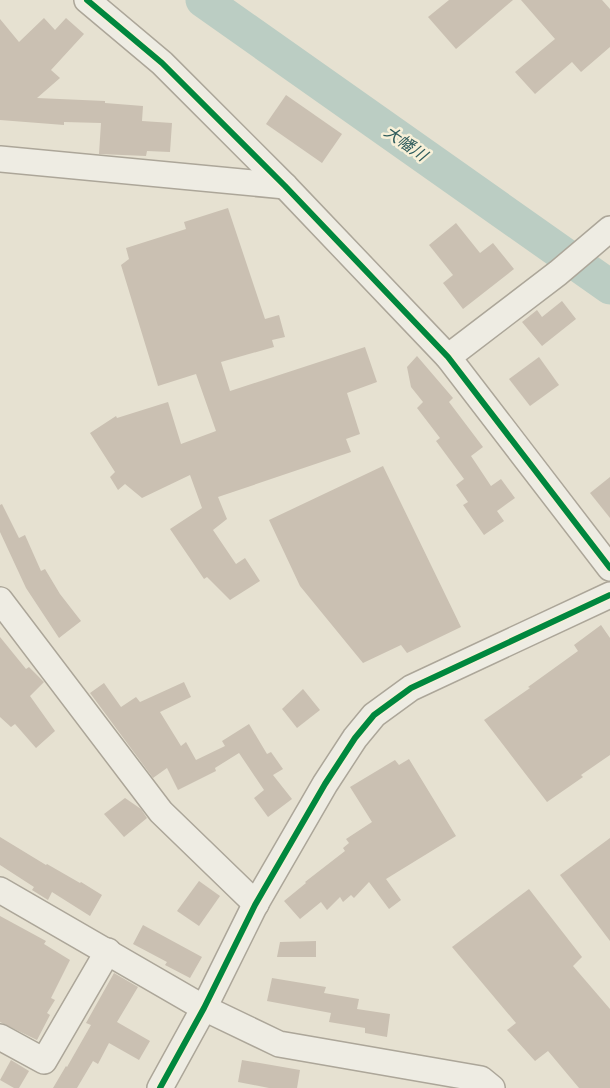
<svg xmlns="http://www.w3.org/2000/svg" width="610" height="1088" viewBox="0 0 610 1088" font-family="'PT Serif','Noto Sans JP',serif">
  <style>
    .lines { fill: none; stroke-linecap: round; stroke-linejoin: round }
    .river { stroke: #bbcdc3; stroke-width: 35 }
    .building { fill: #cac0b2 }
    .minor-casing { stroke: #aca699; stroke-width: 28 }
    .minor { stroke: #eeece3; stroke-width: 25 }
    .cycleway-casing { stroke: #f7f0d8; stroke-width: 9 }
    .cycleway { stroke: #00873e; stroke-width: 6 }
    .labels { text-anchor: middle; stroke-width: 5; stroke-linejoin: round; paint-order: stroke }
    .water-label { font-size: 16px; font-style: italic; fill: #2f5c5c; stroke: #f7f0d8 }
  </style>
  <rect width="100%" height="100%" fill="#e6e1d1"/>
  <g class="lines">
    <!-- river -->
    <polyline class="river" points="203,0 610,287"/>
  </g>
  <!-- building -->
  <g class="building">
    <polygon points="449,0 513,0 456,49 428,17"/>
    <polygon points="521,0 602,0 610,9 610,47 581,72 572,62 535,94 515,72 555,39"/>
    <polygon points="44,18 55,30 66,18 84,34 51,70 60,78 37,98 105,101 105,103 143,106 142,121 172,123 170,152 147,151 146,156 99,154 101,123 64,122 64,125 0,120 0,19 19,42"/>
    <polygon points="286,95 342,134 322,163 266,124"/>
    <polygon points="228,208 265,319 279,315 285,337 272,340 274,347 221,362 230,391 365,347 377,382 347,393 360,434 346,439 351,452 218,497 227,519 213,530 236,564 245,558 260,581 230,600 207,577 204,579 170,529 202,508 190,475 142,498 125,484 118,490 110,477 115,472 90,433 116,416 117,418 168,402 181,444 216,431 196,374 158,386 121,265 129,259 126,248 186,229 184,222"/>
    <polygon points="456,223 480,253 493,243 514,269 463,309 443,283 453,275 429,245"/>
    <polygon points="562,301 576,319 542,346 522,322 537,310 542,317"/>
    <polygon points="417,356 453,398 449,402 483,447 471,456 491,486 501,479 515,498 497,511 504,521 484,535 463,505 468,502 456,485 464,479 436,441 440,438 417,408 423,402 411,387 407,367"/>
    <polygon points="539,357 559,385 530,406 509,379"/>
    <polygon points="383,466 461,627 407,653 401,645 363,663 300,586 269,520"/>
    <polygon points="610,477 610,518 590,493"/>
    <polygon points="2,504 19,538 25,535 41,571 45,569 60,594 81,621 59,638 26,588 0,532 0,505"/>
    <polygon points="601,625 610,638 610,755 581,775 583,777 547,802 484,720 530,688 528,687 578,651 574,645"/>
    <polygon points="0,637 26,669 29,667 44,682 30,696 55,731 36,748 15,724 11,727 0,717"/>
    <polygon points="184,682 191,697 160,712 181,746 186,742 196,760 225,746 222,741 249,724 267,754 271,752 283,769 273,775 292,799 268,817 254,798 264,790 239,753 215,768 216,771 178,790 167,768 153,778 90,693 104,683 121,707 136,697 140,702"/>
    <polygon points="303,689 320,710 297,728 282,709"/>
    <polygon points="409,759 456,836 386,879 401,900 389,909 369,882 354,898 351,895 343,902 340,897 327,910 321,902 300,919 284,901 306,883 305,882 345,851 343,848 349,843 346,839 372,822 350,787 395,760 399,765"/>
    <polygon points="125,798 141,809 147,818 124,837 104,814"/>
    <polygon points="0,837 46,865 47,864 80,883 81,882 102,895 90,916 52,892 48,900 32,890 34,887 0,865"/>
    <polygon points="610,838 610,941 560,875"/>
    <polygon points="199,881 220,896 199,926 177,911"/>
    <polygon points="529,889 582,957 573,966 610,1009 610,1088 579,1088 548,1051 535,1061 507,1030 516,1023 452,947"/>
    <polygon points="0,916 46,941 44,944 70,960 51,998 55,1000 47,1013 50,1015 37,1040 0,1022"/>
    <polygon points="143,925 202,957 190,978 165,965 167,962 133,944"/>
    <polygon points="316,941 316,957 277,957 280,942"/>
    <polygon points="114,973 138,987 117,1022 150,1041 139,1060 109,1043 98,1064 93,1061 77,1088 53,1088 66,1066 67,1067 91,1025 86,1023"/>
    <polygon points="272,978 326,987 324,993 359,999 357,1009 390,1014 387,1037 365,1033 365,1028 329,1022 331,1013 267,1001"/>
    <polygon points="11,1060 29,1071 19,1088 14,1088 0,1080"/>
    <polygon points="242,1060 300,1070 297,1088 269,1088 238,1082"/>
  </g>
  <g class="lines">
    <!-- minor casing -->
    <g class="minor-casing">
      <g id="minor">
        <polyline points="87,0 162,63 285,186 448,357 610,568"/>
        <polyline points="0,159 285,186"/>
        <polyline points="448,357 558,273 610,229"/>
        <polyline points="0,600 161,812 256,904"/>
        <polyline points="0,890 204,1008 279,1044 481,1079 492,1088"/>
        <polyline points="0,1037 44,1061 108,951"/>
        <polyline points="160,1088 204,1008 255,905 325,784 355,738 374,715 411,688 610,595"/>
      </g>
    </g>
    <!-- minor -->
    <use href="#minor" class="minor"/>
    <!-- cycleway casing -->
    <g class="cycleway-casing">
      <g id="cycleway">
        <polyline points="87,0 162,63 285,186 448,357 610,568"/>
        <polyline points="160,1088 204,1008 255,905 325,784 355,738 374,715 411,688 610,595"/>
      </g>
    </g>
    <!-- cycleway -->
    <use href="#cycleway" class="cycleway"/>
  </g>
  <g class="labels">
    <!-- water labels -->
    <g class="water-label">
      <text transform="translate(406 143) rotate(35)" y="6">大幡川</text>
    </g>
  </g>
</svg>
